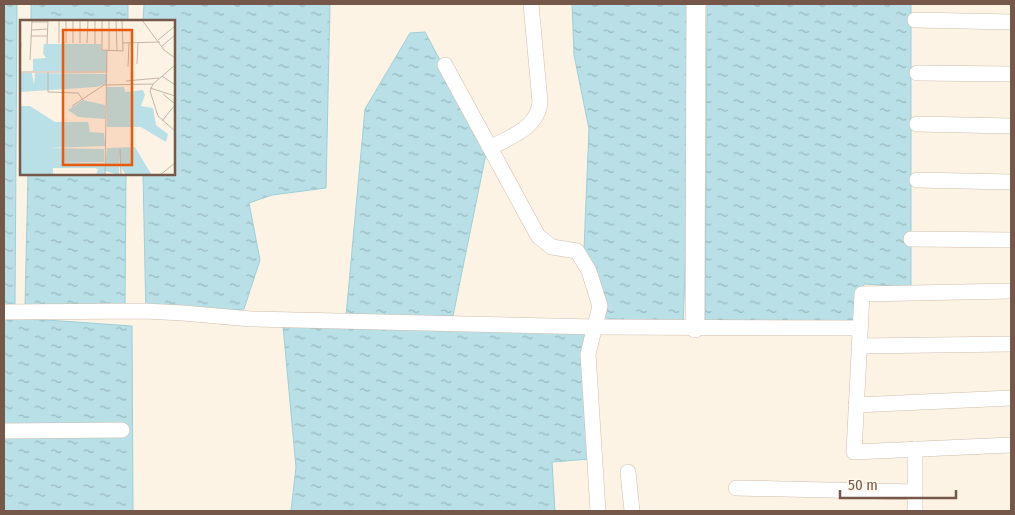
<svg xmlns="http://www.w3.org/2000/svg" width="1015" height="515" viewBox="0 0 1015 515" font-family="'Fira Sans Condensed',sans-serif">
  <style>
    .water { fill: url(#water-ripples); stroke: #9ecfd8 }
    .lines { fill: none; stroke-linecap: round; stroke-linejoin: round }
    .minor-casing { stroke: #d0bcad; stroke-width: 16 }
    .tertiary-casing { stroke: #d0bcad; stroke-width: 20 }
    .minor { stroke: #fff; stroke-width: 15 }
    .tertiary { stroke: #fff; stroke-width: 19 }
    .inset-road { fill: none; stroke: #c6b5a6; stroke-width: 1 }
    .view { fill: #e8590c; fill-opacity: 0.15; stroke: #e8590c; stroke-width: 2.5 }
    .inset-edge { fill: none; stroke: #755849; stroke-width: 2.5 }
  </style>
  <defs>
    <pattern id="water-ripples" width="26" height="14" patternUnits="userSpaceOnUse" patternTransform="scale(1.25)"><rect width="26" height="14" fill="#b8e0e6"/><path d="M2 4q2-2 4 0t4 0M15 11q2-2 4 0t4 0" fill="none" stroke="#9ab8bc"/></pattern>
  </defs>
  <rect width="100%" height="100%" fill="#fcf3e4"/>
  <!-- water -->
  <g class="water">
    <polygon points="4,4 17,4 15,304 4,306"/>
    <rect x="31" y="4" width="97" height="17"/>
    <polygon points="144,4 330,4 326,188 272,195 249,203 260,260 244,309 146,317 143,174 174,174 174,21 143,21"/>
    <polygon points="572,4 688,4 688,195 683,326 606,318 584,249 589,129 574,55"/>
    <polygon points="707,4 911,4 911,287 864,284 856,331 705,329"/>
    <polygon points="425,32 487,149 453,316 346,316 365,109 410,33"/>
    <polygon points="28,174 126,174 125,306 25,306"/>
    <polygon points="4,317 132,326 133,511 4,511 4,438 93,432 100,423 4,425"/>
    <polygon points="283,326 587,328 590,459 552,462 555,511 291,511 296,467"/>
  </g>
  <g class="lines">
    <!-- minor casing -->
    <g class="minor-casing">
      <g id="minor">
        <polyline points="915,20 1011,22"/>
        <polyline points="445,65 538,236 552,247 577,251 589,271 600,306 588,354 598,511"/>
        <polyline points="917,73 1011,74"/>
        <polyline points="917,124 1011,126"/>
        <path d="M490 148C510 137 538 128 540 102L531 4"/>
        <polyline points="917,180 1011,182"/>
        <polyline points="911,239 1011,240"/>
        <polyline points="1011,291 862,294 854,452 1011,445"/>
        <polyline points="4,312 144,311 183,313 251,319 596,327 860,328"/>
        <polyline points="859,346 1011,344"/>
        <polyline points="856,405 1011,398"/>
        <polyline points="4,431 122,430"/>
        <polyline points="628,472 632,511"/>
        <polyline points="736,488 915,492"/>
        <polyline points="915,511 915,449"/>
      </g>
    </g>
    <!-- tertiary casing -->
    <g class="tertiary-casing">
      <polyline id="tertiary" points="695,328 696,4"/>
    </g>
    <!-- minor -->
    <use href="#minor" class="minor"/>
    <!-- tertiary -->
    <use href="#tertiary" class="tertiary"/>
  </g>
  <!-- overview -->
  <g transform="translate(20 20)">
    <rect width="155" height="155" fill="#fcf3e4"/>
    <path d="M24 24H81V30L87 31V51H13V39L26 38 23 33ZM0 53H12L14 65 15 53 87 54 86 64 76 67 0 72ZM87 67H104L105 72 123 70 125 75 121 86 133 88 136 105 148 114 146 122 121 107H87ZM63 80 85 85V99L58 97 48 90ZM0 86H10L35 102H68L70 112 84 113 85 126 27 128 84 129V142L31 143H84L85 148 87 128 115 127 131 154 106 155 102 149 100 132 99 155 85 151 86 154 93 155H76L78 149 75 148H33V155H0Z" fill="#b8e0e6"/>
    <path class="inset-road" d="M82 0V30L103 31 102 0M89 0V31M96 0 97 31M122 0 144 30 155 38M12 2H28M12 10 27 9M11 16H27M138 20 155 6M39 23V0M46 23V0M53 23V0M60 23V0M67 23 68 0M103 23 140 22M27 24 28 0M75 24V0M142 26 155 15M0 38 1 23M10 40 12 0M117 44 118 23M155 45 133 64 130 71 138 96 155 111M108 47 109 23M0 52H87M28 52V72L58 73 63 80M142 56 155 65M106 61 139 58M130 68 155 76M143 74 155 84M52 86 84 65 133 64M142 101 155 85M100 129 101 155M85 155 87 30M140 155 155 143"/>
    <path class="view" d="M43 10H112V145H43Z"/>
    <rect width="155" height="155" class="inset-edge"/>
  </g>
  <!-- border -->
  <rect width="1015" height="515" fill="none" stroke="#755849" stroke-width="10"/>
  <!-- scale -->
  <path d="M840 490v8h116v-8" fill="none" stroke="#755849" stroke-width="2.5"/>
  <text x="848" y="490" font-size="15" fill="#755849" stroke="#fff7ea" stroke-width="4" paint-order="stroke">50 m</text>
</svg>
